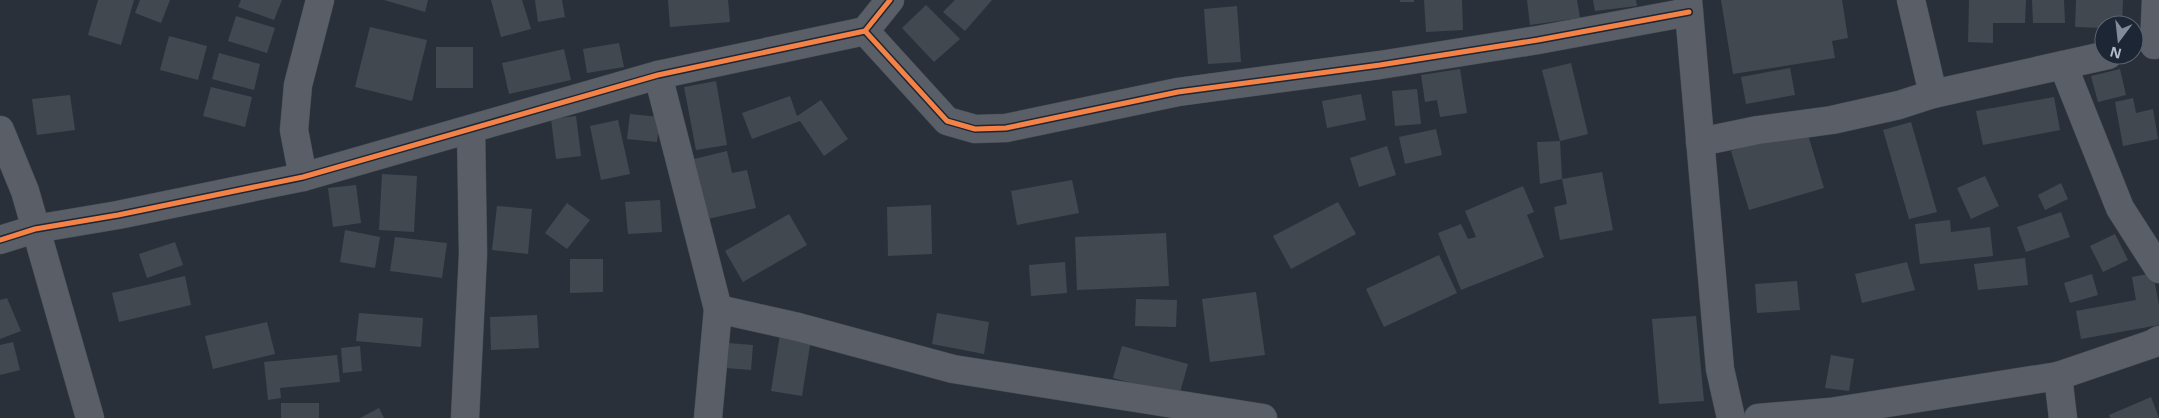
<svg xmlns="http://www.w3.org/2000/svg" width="2159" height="418" viewBox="0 0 2159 418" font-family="'Open Sans',sans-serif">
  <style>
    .building { fill: #424850 }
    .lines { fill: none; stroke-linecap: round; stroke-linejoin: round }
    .minor-casing { stroke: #464b52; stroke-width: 29 }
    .minor { stroke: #5a5f67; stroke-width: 28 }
    .cycleway-casing { stroke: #1d2635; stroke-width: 8 }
    .cycleway { stroke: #f48246; stroke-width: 5 }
  </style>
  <rect width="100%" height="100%" fill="#29303a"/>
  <!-- building -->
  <g class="building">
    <polygon points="98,0 134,0 121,45 88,35"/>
    <polygon points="140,0 170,0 161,23 135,13"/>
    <polygon points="241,0 282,0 274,20 238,7"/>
    <polygon points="384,0 428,0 425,12"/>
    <polygon points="491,0 522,0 531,29 501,37"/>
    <polygon points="535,0 562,0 565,17 538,22"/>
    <polygon points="668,0 728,0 730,22 670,27"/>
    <polygon points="955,0 992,0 965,31 943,12"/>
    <rect x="1400" y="0" width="14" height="2"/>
    <polygon points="1424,0 1462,0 1463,30 1426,32"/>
    <polygon points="1527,0 1577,0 1580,18 1530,25"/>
    <polygon points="1593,0 1636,0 1637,6 1595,11"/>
    <polygon points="1721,0 1842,0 1848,38 1832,41 1835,58 1733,74"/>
    <polygon points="1969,0 2026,0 2025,23 1993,23 1993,43 1968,42"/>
    <polygon points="2032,0 2064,0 2065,23 2033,23"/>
    <polygon points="2076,0 2123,0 2122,25 2104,25 2104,28 2075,27"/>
    <polygon points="926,5 960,39 934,62 902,28"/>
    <polygon points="1237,6 1241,62 1208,64 1204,9"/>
    <polygon points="236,16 275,28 267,53 228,41"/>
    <polygon points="370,27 427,40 412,101 355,87"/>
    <polygon points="169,36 207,46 198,80 160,70"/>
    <polygon points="619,43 624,67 587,73 583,49"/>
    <rect x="436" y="47" width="37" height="41"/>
    <polygon points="564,49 571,80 509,94 502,63"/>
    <polygon points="219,53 260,64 254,90 212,79"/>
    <polygon points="1571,63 1588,134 1560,141 1542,70"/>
    <polygon points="1790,68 1795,95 1746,104 1741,77"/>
    <polygon points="1460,69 1467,113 1440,117 1437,100 1425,102 1421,75"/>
    <polygon points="2120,69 2126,95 2098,102 2091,76"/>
    <polygon points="716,81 727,145 696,150 684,87"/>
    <polygon points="211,87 252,97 245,127 203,116"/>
    <polygon points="1417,89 1421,124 1395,126 1392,91"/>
    <polygon points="1361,94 1366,120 1327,128 1322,101"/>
    <polygon points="70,95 75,130 37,135 32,99"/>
    <polygon points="790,96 797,116 821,100 848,139 824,156 800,121 752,139 742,113"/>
    <polygon points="2054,97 2060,130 1983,145 1976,111"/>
    <polygon points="2133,98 2136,113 2153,109 2158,139 2123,146 2115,102"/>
    <polygon points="630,114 660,117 657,142 627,139"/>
    <polygon points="576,116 581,156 556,159 551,119"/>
    <polygon points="618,120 630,174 601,180 590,126"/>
    <polygon points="1911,122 1937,212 1909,219 1883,130"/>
    <polygon points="1806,128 1824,188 1749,210 1731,151"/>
    <polygon points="1436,129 1442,155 1405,164 1399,137"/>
    <polygon points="1560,141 1562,179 1540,184 1537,142"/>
    <polygon points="1387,146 1396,175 1359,187 1350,158"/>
    <polygon points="727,151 732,173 747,170 756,208 708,219 694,159"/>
    <polygon points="1602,172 1613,230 1560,240 1554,207 1567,204 1562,179"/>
    <polygon points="382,174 417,176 414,232 379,230"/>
    <polygon points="1985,176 1999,206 1971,219 1957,188"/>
    <polygon points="1072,180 1079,213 1017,225 1011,191"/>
    <polygon points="2061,183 2068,199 2045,210 2038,195"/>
    <polygon points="356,185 361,223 333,227 328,188"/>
    <polygon points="1523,186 1534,212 1527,215 1544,257 1461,290 1438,233 1461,224 1468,239 1476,237 1465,211"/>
    <polygon points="660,200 662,232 628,234 625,202"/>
    <polygon points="1338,202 1356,234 1291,269 1273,236"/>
    <polygon points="567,203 590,220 567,249 545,233"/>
    <polygon points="931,205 932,254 888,256 887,207"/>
    <polygon points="497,206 532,209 528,254 492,250"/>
    <polygon points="2061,212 2070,237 2026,252 2017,227"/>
    <polygon points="789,214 807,245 743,282 725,251"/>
    <polygon points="1950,220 1951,232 1990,227 1993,256 1920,264 1915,224"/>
    <polygon points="345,230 380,237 375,268 340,262"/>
    <polygon points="1166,233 1169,286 1077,290 1075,237"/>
    <polygon points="2115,234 2128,260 2103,272 2090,246"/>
    <polygon points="395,237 447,243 442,278 390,271"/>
    <polygon points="175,242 183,265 147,278 139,254"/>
    <polygon points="1439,255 1457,293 1384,327 1366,289"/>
    <polygon points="2025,258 2028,285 1978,290 1974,264"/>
    <polygon points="570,259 603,259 603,292 570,293"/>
    <polygon points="1065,262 1067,293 1031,296 1029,265"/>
    <polygon points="1907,262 1915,290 1862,303 1855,274"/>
    <polygon points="2153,273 2159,305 2159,325 2081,339 2076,311 2136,300 2132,277"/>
    <polygon points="2092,274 2098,295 2070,303 2064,283"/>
    <polygon points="185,276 191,305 119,322 112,293"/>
    <polygon points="1797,281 1800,310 1757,313 1755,284"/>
    <polygon points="1256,292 1265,355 1210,362 1202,299"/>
    <polygon points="7,298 21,331 0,339 0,300"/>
    <polygon points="1136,299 1177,300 1176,327 1135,326"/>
    <polygon points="359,313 423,318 421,347 356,341"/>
    <polygon points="937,313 989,322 984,354 932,344"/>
    <polygon points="537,315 539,348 491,350 490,317"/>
    <polygon points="1696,316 1704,401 1659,404 1652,319"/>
    <polygon points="267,322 275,354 213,369 205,336"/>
    <polygon points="780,334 811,339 802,396 771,391"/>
    <polygon points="13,342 20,370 0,375 0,345"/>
    <polygon points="728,343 753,345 751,370 726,368"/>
    <polygon points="360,346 362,371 343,373 341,348"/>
    <polygon points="1122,346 1188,364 1179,396 1113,378"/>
    <polygon points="337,355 340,382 280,388 281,398 268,400 264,362"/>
    <polygon points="1831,355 1854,359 1849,391 1825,388"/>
    <polygon points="2151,397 2159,418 2110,418 2109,415"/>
    <rect x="281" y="403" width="38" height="15"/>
    <polygon points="379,408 384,418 360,418"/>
  </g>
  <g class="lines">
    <!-- minor casing -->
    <g class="minor-casing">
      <g id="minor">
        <polyline points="1688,0 1720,369 1731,418"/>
        <polyline points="1911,0 1933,94"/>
        <polyline points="865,31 947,121 975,129 1006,128 1178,92 1380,65 1538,40 1689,12"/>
        <polyline points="2154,45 2156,0"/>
        <polyline points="2063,65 2120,208 2159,269"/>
        <polyline points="658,75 718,309 708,418"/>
        <polyline points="0,130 25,191 90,418"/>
        <polyline points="1700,142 1758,130 1832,120 1899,105 1933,94 2108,55"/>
        <polyline points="303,177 294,130 298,85 320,0"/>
        <polyline points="0,240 35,229 118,215 303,177 658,75 865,31 890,0"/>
        <polyline points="718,309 798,327 953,369 1263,418"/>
        <polyline points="2058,376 2063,418"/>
        <polyline points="465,418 473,254 471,129"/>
        <polyline points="1758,418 1830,412 2058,376 2152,344 2159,340"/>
      </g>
    </g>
    <!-- minor -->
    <use href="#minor" class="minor"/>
    <!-- cycleway casing -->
    <g class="cycleway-casing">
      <g id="cycleway">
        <polyline points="865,31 947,121 975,129 1006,128 1178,92 1380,65 1538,40 1689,12"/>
        <polyline points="0,240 35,229 118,215 303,177 658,75 865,31 890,0"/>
      </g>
    </g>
    <!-- cycleway -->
    <use href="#cycleway" class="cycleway"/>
  </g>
  <!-- north arrow -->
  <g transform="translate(2119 40) rotate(195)"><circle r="24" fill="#1d2635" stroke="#596271"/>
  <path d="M0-4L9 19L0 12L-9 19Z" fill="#838b98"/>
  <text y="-8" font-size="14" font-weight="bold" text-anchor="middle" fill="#b4bcca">N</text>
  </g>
</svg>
